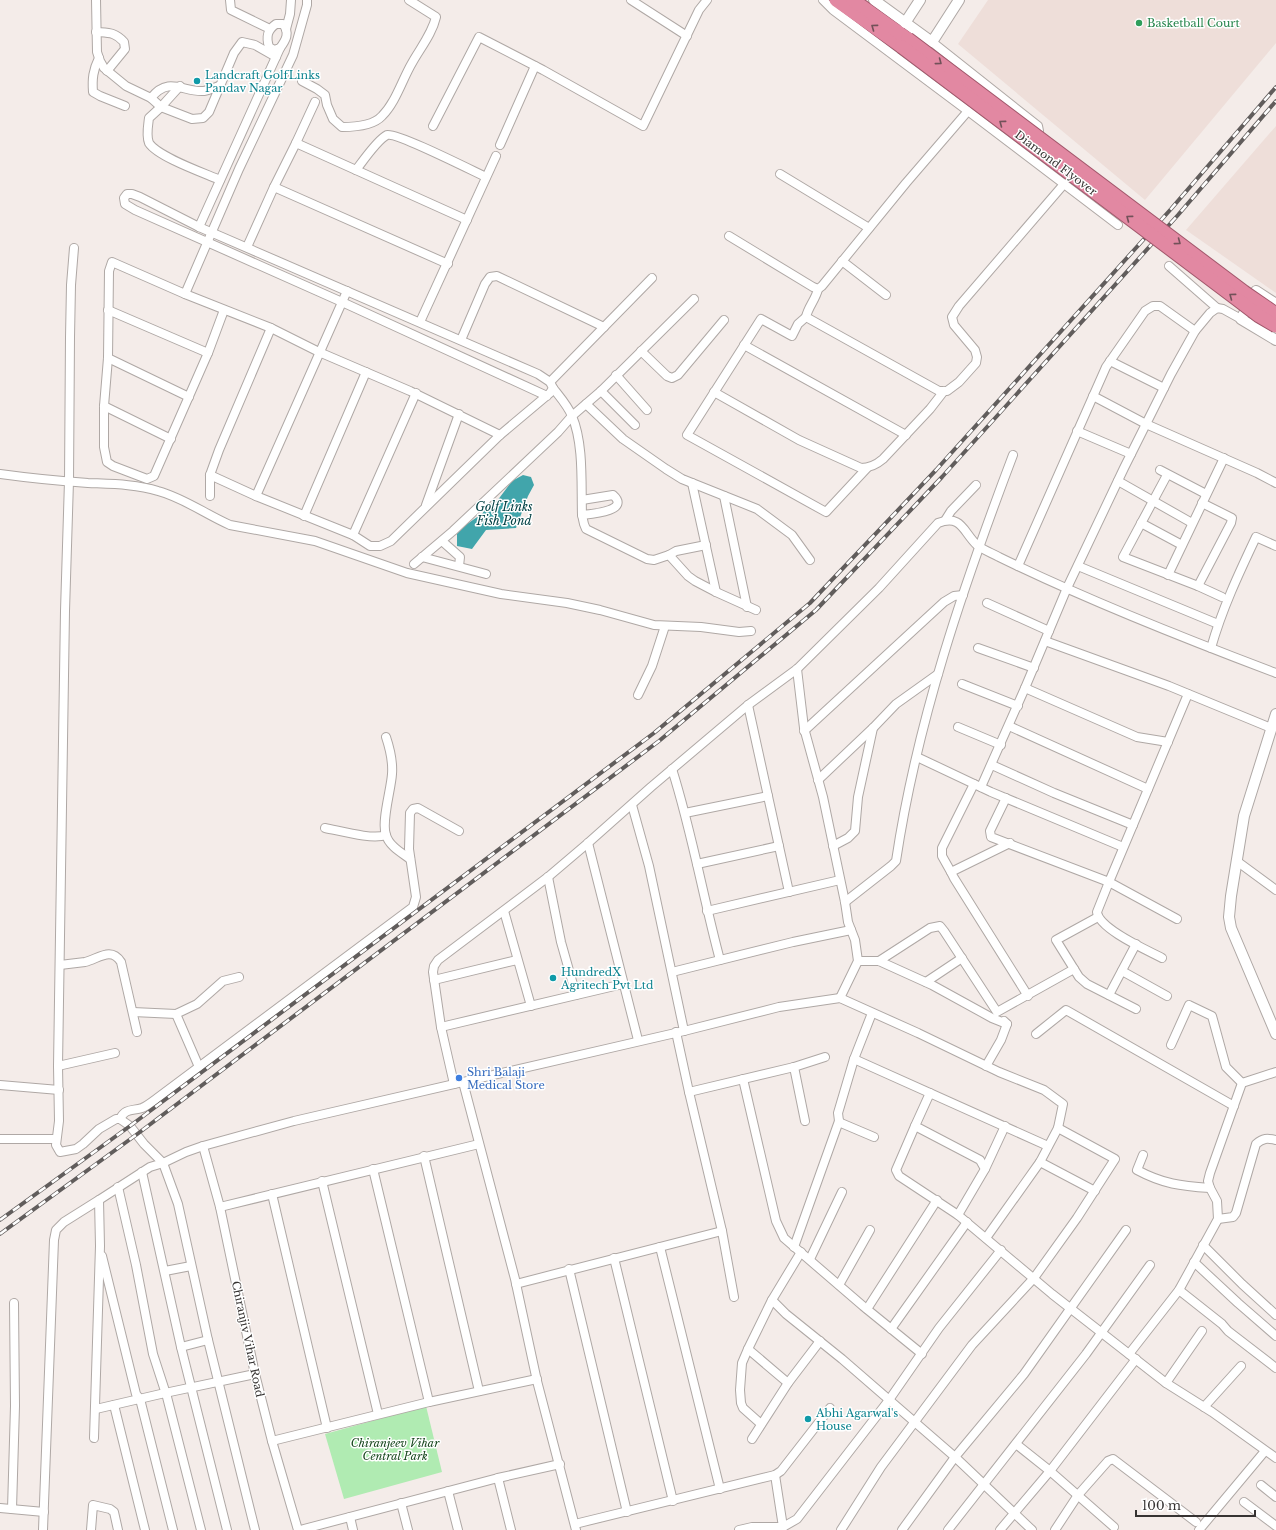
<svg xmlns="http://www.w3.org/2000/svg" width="1276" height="1530" viewBox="0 0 1276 1530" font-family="'Libre Baskerville',serif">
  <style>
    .built { fill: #eeded9 }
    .green { fill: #b0ebb2 }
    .water { fill: #41a5ab }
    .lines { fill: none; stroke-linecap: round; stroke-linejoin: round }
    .minor-casing { stroke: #afa8a5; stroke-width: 10 }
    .tertiary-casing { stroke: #afa8a5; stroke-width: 12 }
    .trunk-casing { stroke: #a1576b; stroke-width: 15 }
    .minor { stroke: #fff; stroke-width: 8 }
    .tertiary { stroke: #fff; stroke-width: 10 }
    .trunk { stroke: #e288a2; stroke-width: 13 }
    .rail-casing { stroke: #615d5c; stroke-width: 4 }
    .rail { stroke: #fff; stroke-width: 2.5; stroke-dasharray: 8; stroke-linecap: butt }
    .trunk-bridge-casing { stroke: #a1576b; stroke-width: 15; stroke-linecap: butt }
    .trunk-bridge { stroke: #e288a2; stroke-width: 13 }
    .oneway { stroke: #725159 }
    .leisure-dot { fill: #2e9e5b; stroke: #fff; stroke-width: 1.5 }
    .culture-dot { fill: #0f9aa8; stroke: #fff; stroke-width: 1.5 }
    .shop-dot { fill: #3f7fe0; stroke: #fff; stroke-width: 1.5 }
    .labels { text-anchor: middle; stroke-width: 3; stroke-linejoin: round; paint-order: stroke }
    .leisure-label { font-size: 11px; fill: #27864d; stroke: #fff; text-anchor: start }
    .culture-label { font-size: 11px; fill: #0d838f; stroke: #fff; text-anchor: start }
    .street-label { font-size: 11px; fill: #363332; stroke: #fff }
    .shop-label { font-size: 11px; fill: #366cbe; stroke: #fff; text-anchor: start }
    .park-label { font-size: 11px; font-style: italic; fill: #16461c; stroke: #fff }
    .water-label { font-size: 12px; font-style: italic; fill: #004144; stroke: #fff }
  </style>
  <rect width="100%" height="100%" fill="#f4ece9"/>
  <!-- built -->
  <g class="built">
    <polygon points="988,0 1276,0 1276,43 1145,200 958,44"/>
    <polygon points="1276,126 1276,293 1186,230"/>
  </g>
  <!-- green -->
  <polygon class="green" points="426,1406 442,1472 344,1499 325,1434"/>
  <!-- water -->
  <polygon class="water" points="523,475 531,477 534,485 528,496 516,528 486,530 472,549 457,546 457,531 483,513 485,506 497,501 512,481"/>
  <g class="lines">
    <!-- minor casing -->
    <g class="minor-casing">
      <g id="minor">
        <polyline points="96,0 97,52 100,61 104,68 126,86 151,98 161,107 192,119 203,118 209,112 234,53 242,42 255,45 276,57"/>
        <polyline points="230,0 231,10 270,29"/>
        <polyline points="631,0 687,36"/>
        <polyline points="823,0 833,10 968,111 1118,225"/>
        <path d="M276 24H283C290 33 286 40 280 48L274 50 269 47C266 37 267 30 276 24Z"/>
        <polyline points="286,29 290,14 291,0"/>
        <path d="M96 32C109 33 115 32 124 42L125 49 107 71"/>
        <polyline points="932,42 1038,126 1039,131 1034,138"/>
        <path d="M99 58C93 70 92 79 93 92L100 96 125 106"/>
        <path d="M302 81 317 89 325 95 327 105 333 119 342 127C355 127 373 126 382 116 396 102 402 80 412 63 421 47 432 34 436 17L409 0"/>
        <path d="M180 86 161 107 149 118C148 126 146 136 149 143 158 157 204 173 220 180"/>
        <path d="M151 98C169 75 184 93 204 91 209 90 214 88 219 86"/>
        <polyline points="433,126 479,37 543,70 643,126 699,10 707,0"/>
        <polyline points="296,143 315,102"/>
        <polyline points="500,145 535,66"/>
        <path d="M356 170C363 161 377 140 387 135 396 132 473 171 486 177"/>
        <polyline points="780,174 869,228"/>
        <polyline points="274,187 448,264"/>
        <polyline points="199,227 280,48"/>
        <polyline points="729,236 813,287 818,289 822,286 906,183 968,111"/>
        <polyline points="247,247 274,187 296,143 467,220"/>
        <polyline points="74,248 71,285 70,337 69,481 65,611 58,1066 59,1121 56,1145 60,1152 76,1149 83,1144 99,1129 116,1119 120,1119 130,1126 144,1144 163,1163 178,1204 208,1340 255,1530"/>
        <polyline points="842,261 886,295"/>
        <polyline points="1169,266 1217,308"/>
        <path d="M818 289C816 299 808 307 806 317L939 391H947L959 382 976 363 977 357 975 350 954 325 952 317 959 306 1064 184"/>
        <polyline points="185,294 239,169 293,55 307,5 307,0"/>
        <polyline points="108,310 208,353"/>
        <polyline points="224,310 208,353 154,476 147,479 113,466 107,462 104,447 104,406 108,358 109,271 112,262 185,294 271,328 319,352 410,391 500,435"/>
        <polyline points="806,317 798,324 792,336 761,319 687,435 826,512 867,468"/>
        <polyline points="420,322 496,156"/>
        <polyline points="271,328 219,450 210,475 256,496 353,535 370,546 380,546 391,541 500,435 550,393 553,388 550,382 538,374 199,227 140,197 132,194 127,194 124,198 125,204 135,210 342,302 547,396"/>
        <polyline points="461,340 485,284 490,277 497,276 604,327"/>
        <polyline points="744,345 906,435"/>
        <polyline points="641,351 667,376 672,378 678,375 724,320"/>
        <polyline points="108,358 189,397"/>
        <polyline points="1110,361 1164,388"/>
        <polyline points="616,375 647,410"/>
        <polyline points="550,382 652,278"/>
        <path d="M553 388C560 397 568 406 572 416 584 444 581 485 582 515L584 524 586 529 647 559 654 560 669 555 688 576 695 581 716 592 756 610"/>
        <polyline points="601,391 635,425"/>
        <path d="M714 392 799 440 861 468C870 468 876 465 883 459L930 409 944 391"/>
        <polyline points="1093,396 1146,424 1257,473 1276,483"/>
        <polyline points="586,404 623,439 666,469 682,479 757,509 792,535 810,560"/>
        <polyline points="104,406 171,439"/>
        <polyline points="1077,431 1131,454"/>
        <polyline points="1160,470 1206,494"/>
        <path d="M0 474C29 478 59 481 88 483 111 484 136 484 158 491 184 498 205 514 230 525L315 541 407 573 501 594 567 603 600 610 654 625 701 627 739 632 751 631"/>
        <polyline points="1167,475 1123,557 1198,586 1222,597"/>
        <polyline points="1118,481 1192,523"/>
        <polyline points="692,483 716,592"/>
        <polyline points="210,496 210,475"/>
        <polyline points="256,496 347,291"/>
        <polyline points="724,496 747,607"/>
        <path d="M582 500 613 495C631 511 591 514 582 515"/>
        <polyline points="426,505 459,414"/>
        <polyline points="304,516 366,372"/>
        <polyline points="946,519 951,511 976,485"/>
        <polyline points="1141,523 1182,545"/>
        <polyline points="353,535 416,393"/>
        <polyline points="442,541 460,557 459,566"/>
        <polyline points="669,555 676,551 706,545"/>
        <polyline points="422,557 486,574"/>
        <polyline points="414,564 453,531 558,432 572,416 601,391 694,299"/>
        <polyline points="1018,566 1106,367 1145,311 1153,306 1160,306 1195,331"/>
        <polyline points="1078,566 1218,624"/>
        <polyline points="1168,575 1224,458"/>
        <polyline points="1198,586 1231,523 1232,518 1202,503"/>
        <polyline points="987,603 1049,631"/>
        <polyline points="1045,641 1169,686 1271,728"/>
        <polyline points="978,648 1034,668"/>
        <path d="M1211 648C1222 609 1239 573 1256 537L1276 546"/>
        <polyline points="797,669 804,728 823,797 845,902 848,922 855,940 858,961 840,998"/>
        <polyline points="962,684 1018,706"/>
        <polyline points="1025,688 1137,737 1168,742"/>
        <polyline points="638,695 652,666 665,626"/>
        <polyline points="748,705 789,892"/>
        <polyline points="1009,726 1148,789"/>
        <polyline points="958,727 1001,745"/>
        <polyline points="804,731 944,602 954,596 963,595"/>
        <path d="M386 737C390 749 393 761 392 774 391 790 381 822 386 835 389 846 402 853 410 859"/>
        <polyline points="917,757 991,792 1123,847"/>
        <polyline points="992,765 1054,793 1133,825"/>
        <path d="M672 769C692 832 703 897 720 960"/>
        <polyline points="818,780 873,728 896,704 938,674"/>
        <polyline points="981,787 1025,688 1067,588 1124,468 1171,374 1195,331 1210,313 1217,308 1223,309 1241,319"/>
        <polyline points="1006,798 990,831 991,837 1109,882 1188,694"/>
        <polyline points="632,805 649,866 684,1031"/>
        <polyline points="685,813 768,796"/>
        <path d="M325 828C341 831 372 840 386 835"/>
        <polyline points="588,843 638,1040"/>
        <polyline points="1010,843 951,872 954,878 1028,996"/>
        <polyline points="833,846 848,838 855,831 858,797 873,728"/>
        <polyline points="1238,862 1276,890"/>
        <polyline points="697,864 779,846"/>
        <polyline points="951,872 942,856 942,848 974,784"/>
        <polyline points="548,877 561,942 576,995"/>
        <path d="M845 902 891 866 896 861C917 721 963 587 1013 455"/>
        <polyline points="504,911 531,1006"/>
        <polyline points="707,911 840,880"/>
        <polyline points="1098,917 1056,940 1079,977 1087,984 1136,1009"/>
        <path d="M1162 958C1147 950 1099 929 1097 912L1109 882 1177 919"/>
        <polyline points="858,961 879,961 932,985 992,1018 1007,1024"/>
        <polyline points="879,961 930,928 940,926 944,931 997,1012 1074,969"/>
        <path d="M60 965C68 964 77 963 85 962 98 959 111 946 121 962L137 1032"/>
        <polyline points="1122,971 1167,996"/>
        <polyline points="672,972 793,942 851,930"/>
        <polyline points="434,980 517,960"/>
        <polyline points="926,982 962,958"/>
        <polyline points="1109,995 1136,944"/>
        <polyline points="133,1012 176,1014 197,1004 223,981 239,977"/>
        <polyline points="872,1013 854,1059 838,1113 839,1121 841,1123 874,1137"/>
        <polyline points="176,1014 199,1067"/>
        <polyline points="441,1027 623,984"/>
        <polyline points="676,1032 689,1092 722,1231 734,1297"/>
        <polyline points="1036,1034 1066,1010 1234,1106"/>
        <polyline points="1171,1045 1189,1005 1212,1016 1226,1067 1242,1083"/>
        <polyline points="854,1059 1048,1146"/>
        <polyline points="58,1066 115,1053"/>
        <polyline points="986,1066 1001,1040 1007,1024 1004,1021"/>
        <polyline points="794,1067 805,1121"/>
        <polyline points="743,1079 776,1221 784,1238 863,1306 922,1354"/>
        <polyline points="463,1082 515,1279 537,1381 576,1530"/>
        <path d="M454 1084 441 1027 433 972 434 966 438 960 548 877 588 843 651 787 748 705 797 669 879 588 938 523C962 514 963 532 977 545 983 550 992 553 999 557 1089 601 1183 638 1276 673"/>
        <polyline points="0,1085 59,1090"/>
        <polyline points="689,1092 794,1067 825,1057"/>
        <polyline points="930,1093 915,1126 980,1160 985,1169 958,1215"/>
        <path d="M120 1119C125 1108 133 1111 142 1108 147 1106 152 1102 156 1099L413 907 416 897 409 849 410 813 413 809 418 808 459 831"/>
        <polyline points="915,1126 896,1170 899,1176 958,1215 1052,1294 1166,1383 1212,1412 1276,1458"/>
        <polyline points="0,1139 56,1139"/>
        <polyline points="203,1146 220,1207 255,1374 272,1441 298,1530"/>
        <path d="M1143 1155 1137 1170C1163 1184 1181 1186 1210 1188"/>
        <polyline points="424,1156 479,1391"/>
        <polyline points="1040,1162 1095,1191"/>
        <polyline points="373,1169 429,1402"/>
        <polyline points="985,1169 1005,1126"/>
        <polyline points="142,1172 181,1347 227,1530"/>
        <polyline points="322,1181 378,1414"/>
        <polyline points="118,1187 136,1265 153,1354 167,1397 201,1530"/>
        <polyline points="272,1194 327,1428"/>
        <polyline points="220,1207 479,1144"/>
        <path d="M1218 1219 1233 1217 1236 1213 1256 1144C1263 1138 1267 1138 1276 1140"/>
        <polyline points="1203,1245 1242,1284 1276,1315"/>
        <polyline points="660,1247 720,1489"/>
        <polyline points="794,1247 839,1121"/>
        <polyline points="102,1256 136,1394 140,1399 173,1530"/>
        <polyline points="614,1258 673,1501"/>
        <polyline points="810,1259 842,1192"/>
        <polyline points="1194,1262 1238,1303 1276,1336"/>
        <polyline points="569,1269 627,1512"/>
        <polyline points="165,1271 191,1266"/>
        <polyline points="516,1284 722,1231"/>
        <polyline points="839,1285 870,1230"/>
        <polyline points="1179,1290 1222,1324 1228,1331 1276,1368"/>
        <polyline points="772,1300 786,1314 842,1359 955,1457 1032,1530"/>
        <polyline points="867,1309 937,1200"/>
        <polyline points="891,1329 967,1222"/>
        <polyline points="181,1347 208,1340"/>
        <polyline points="748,1349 788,1383"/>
        <polyline points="1129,1354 1179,1290 1218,1219 1217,1201 1210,1188 1208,1181 1210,1173 1242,1083 1276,1072"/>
        <polyline points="1166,1383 1202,1331"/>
        <polyline points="114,1405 145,1530"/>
        <polyline points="1204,1407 1241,1366"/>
        <polyline points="96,1409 165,1393 255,1374"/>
        <polyline points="761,1424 743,1408 741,1403 740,1390 742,1363 748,1349 772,1300 801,1252"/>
        <polyline points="94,1438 100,1246 99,1200 150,1167 163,1163 186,1152 203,1146 294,1121 684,1031 779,1007 840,998 918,1033 999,1072 1044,1090 1063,1104 1058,1128 1040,1162 986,1238"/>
        <polyline points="752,1439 788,1383 820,1341"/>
        <polyline points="272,1441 429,1402 537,1379"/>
        <polyline points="1016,1444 1050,1471 1114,1527"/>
        <polyline points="775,1475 783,1527"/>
        <polyline points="498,1478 511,1530"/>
        <polyline points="1261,1485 1276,1497"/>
        <polyline points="448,1491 458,1530"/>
        <polyline points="1244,1502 1276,1526"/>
        <polyline points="401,1503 408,1530"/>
        <polyline points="0,1508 44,1512"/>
        <polyline points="12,1509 15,1406 14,1303"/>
        <polyline points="350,1517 353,1530"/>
        <polyline points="575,1524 775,1475 781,1471 830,1408"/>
        <polyline points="43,1530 54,1240 56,1230 64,1222 99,1200"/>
        <polyline points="91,1530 93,1505 110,1509 114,1512 118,1530"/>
        <polyline points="300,1530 498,1478 560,1464"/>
        <polyline points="739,1530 752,1527 783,1527 797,1519 889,1400 939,1328 1001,1250"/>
        <polyline points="841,1530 881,1467 972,1345 1034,1278 1077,1218 1115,1159 1058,1128"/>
        <polyline points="902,1530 955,1457 1024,1374 1126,1230"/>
        <polyline points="948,1530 1086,1354 1150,1265"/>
        <polyline points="1000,1530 1050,1471 1136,1359"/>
        <polyline points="1055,1530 1078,1495 1108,1461 1113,1459 1196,1522"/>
        <polyline points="1199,1530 1265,1451"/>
      </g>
    </g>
    <!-- tertiary casing -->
    <g class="tertiary-casing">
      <g id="tertiary">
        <polyline points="874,0 932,42 959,0"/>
        <polyline points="905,23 920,0"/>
        <polyline points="1276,304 1256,291 1241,319 1276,340"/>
        <polyline points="1276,714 1244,816 1231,896 1229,917 1231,928 1276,1034"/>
      </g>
    </g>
    <!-- trunk casing -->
    <g class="trunk-casing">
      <g id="trunk">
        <polyline points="836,0 902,47"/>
        <polyline points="853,0 908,39"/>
      </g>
    </g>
    <!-- minor -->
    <use href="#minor" class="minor"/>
    <!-- tertiary -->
    <use href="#tertiary" class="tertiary"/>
    <!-- trunk -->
    <use href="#trunk" class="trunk"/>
    <!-- rail casing -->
    <g class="rail-casing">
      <g id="rail">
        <polyline points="0,1220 130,1126 654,733 810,603 936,470 1171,209 1276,87"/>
        <polyline points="0,1234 136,1135 659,741 816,610 942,477 1178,215 1276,101"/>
      </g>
    </g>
    <!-- rail -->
    <use href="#rail" class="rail"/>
    <!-- trunk-bridge casing -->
    <g class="trunk-bridge-casing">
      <g id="trunk-bridge">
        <polyline points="908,39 1244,292 1276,314"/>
        <polyline points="902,47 1238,300 1259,316 1276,326"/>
      </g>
    </g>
    <!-- trunk-bridge -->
    <use href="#trunk-bridge" class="trunk-bridge"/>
  </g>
  <!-- one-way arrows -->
  <defs><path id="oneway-chevron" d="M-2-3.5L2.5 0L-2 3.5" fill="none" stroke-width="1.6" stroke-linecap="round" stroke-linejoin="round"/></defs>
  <g class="oneway">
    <use href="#oneway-chevron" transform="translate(874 27) rotate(-144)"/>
    <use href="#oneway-chevron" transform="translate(939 62) rotate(37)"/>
    <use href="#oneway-chevron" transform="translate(1002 123) rotate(-143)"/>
    <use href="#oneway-chevron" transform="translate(1129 218) rotate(-143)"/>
    <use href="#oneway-chevron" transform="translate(1178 242) rotate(37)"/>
    <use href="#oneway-chevron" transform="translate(1232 296) rotate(-143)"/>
  </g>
  <!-- markers -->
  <circle class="leisure-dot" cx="1139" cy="23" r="4"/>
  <g class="culture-dot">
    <circle cx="197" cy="81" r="4"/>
    <circle cx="553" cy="978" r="4"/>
    <circle cx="808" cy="1419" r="4"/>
  </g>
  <circle class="shop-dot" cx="459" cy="1078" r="4"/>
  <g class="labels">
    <!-- leisure labels -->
    <g class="leisure-label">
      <text x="1147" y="27">Basketball Court</text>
    </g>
    <!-- culture labels -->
    <g class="culture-label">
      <text x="205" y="79">Landcraft GolfLinks<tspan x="205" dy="13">Pandav Nagar</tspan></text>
      <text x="561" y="976">HundredX<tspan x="561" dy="13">Agritech Pvt Ltd</tspan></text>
      <text x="816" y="1417">Abhi Agarwal's<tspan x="816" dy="13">House</tspan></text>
    </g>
    <!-- street labels -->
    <g class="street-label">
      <text transform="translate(1056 163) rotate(37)" y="4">Diamond Flyover</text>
      <text transform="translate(248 1339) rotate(78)" y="4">Chiranjiv Vihar Road</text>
    </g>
    <!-- shop labels -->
    <g class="shop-label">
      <text x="467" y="1076">Shri Balaji<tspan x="467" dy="13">Medical Store</tspan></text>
    </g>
    <!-- park labels -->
    <g class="park-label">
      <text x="395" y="1447">Chiranjeev Vihar<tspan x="395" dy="13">Central Park</tspan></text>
    </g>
    <!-- water labels -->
    <g class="water-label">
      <text x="504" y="511">Golf Links<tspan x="504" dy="14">Fish Pond</tspan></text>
    </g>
  </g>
  <!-- scale -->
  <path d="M1136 1510v6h119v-6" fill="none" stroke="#363332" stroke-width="2"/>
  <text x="1142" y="1510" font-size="12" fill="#363332" stroke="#ffffff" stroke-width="3" paint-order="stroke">100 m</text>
</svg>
